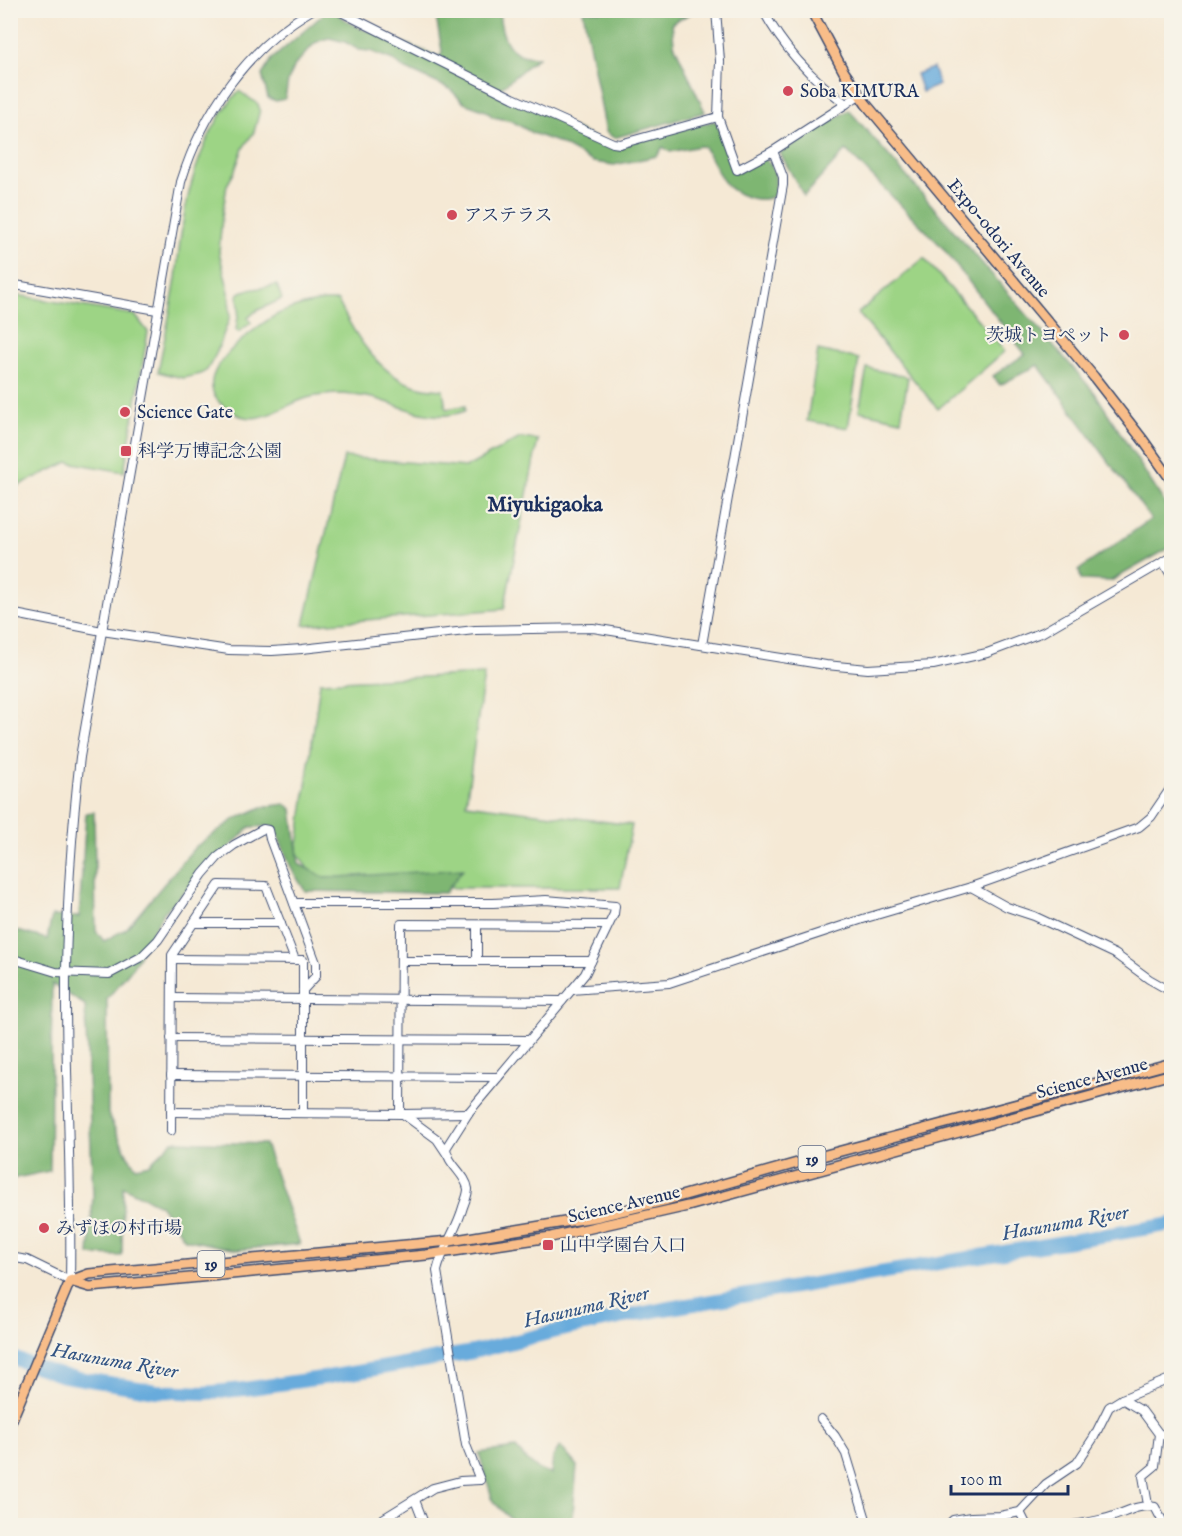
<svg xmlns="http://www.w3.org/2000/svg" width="1182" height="1536" viewBox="0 0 1182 1536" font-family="'IM FELL English','Noto Serif JP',serif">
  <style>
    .green { fill: #9dd485; stroke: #5c8272; stroke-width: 1.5 }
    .forest { fill: #7eb672; stroke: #4c7268; stroke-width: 1.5 }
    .water { fill: #67abdc; stroke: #416d9d; stroke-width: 1.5 }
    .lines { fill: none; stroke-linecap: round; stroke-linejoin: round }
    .river { stroke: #67abdc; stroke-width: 14 }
    .minor-casing { stroke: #3c4b70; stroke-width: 10 }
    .major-casing { stroke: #3c4b70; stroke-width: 12 }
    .minor { stroke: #fff; stroke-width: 8 }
    .major { stroke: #f8bd89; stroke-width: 9 }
    .poi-dot { fill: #d1495b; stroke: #f7f3e8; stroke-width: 2 }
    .labels { text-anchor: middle; stroke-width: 4.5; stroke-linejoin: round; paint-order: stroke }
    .shield { fill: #f7f3e8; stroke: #5d6a87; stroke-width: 1.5 }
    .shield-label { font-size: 16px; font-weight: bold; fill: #1b2f5e }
    .poi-label { font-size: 18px; fill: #1b2f5e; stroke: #f7f3e8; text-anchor: start }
    .street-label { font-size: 18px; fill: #1b2f5e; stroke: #f7f3e8 }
    .water-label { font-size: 20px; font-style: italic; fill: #325484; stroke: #f7f3e8 }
    .quarter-label { font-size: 21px; font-weight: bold; fill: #1b2f5e; stroke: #f7f3e8 }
  </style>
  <rect width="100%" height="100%" fill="#f7f3e8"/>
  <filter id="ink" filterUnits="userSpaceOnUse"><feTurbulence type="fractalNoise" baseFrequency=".0167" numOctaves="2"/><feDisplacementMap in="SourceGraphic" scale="12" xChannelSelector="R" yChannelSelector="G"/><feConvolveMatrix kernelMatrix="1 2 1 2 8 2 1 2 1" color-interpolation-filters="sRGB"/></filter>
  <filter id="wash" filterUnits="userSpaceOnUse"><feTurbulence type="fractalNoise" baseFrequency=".008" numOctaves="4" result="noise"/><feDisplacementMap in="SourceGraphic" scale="24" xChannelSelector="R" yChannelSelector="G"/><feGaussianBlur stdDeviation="1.35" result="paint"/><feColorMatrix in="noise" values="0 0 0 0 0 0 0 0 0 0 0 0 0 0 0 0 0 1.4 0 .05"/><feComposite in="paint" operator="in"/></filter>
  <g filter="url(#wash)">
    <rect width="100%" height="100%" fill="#f5e9d5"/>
    <!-- green -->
    <g class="green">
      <path d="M239 91 258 104 260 110 254 132 243 148 234 173 227 185 222 217 219 252 229 292 230 317 216 354 207 370 201 374 183 378 158 372C164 341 171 309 176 278 178 261 179 244 182 228 189 180 206 127 239 91Z"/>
      <polygon points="924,258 1005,351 938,409 858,313"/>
      <polygon points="277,285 282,299 256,311 248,318 251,323 238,332 236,330 239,310 238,294 243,291"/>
      <polygon points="10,294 135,315 148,332 124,472 68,462 11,489"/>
      <path d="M324 301H338C354 334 380 378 420 387 427 389 436 389 443 390L446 409 465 406V411C433 423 407 408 377 399 363 396 350 394 336 394 325 395 315 395 304 399 283 406 259 426 236 414 225 408 214 401 212 388 207 362 260 323 280 313 294 307 309 303 324 301Z"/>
      <polygon points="818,350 859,359 848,428 807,421"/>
      <polygon points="867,368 908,377 901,420 859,411"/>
      <polygon points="520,438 538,440 504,609 304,625 344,457 467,467"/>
      <polygon points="484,674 466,804 632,825 620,888 320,888 297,852 320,682"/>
    </g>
    <!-- forest -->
    <g class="forest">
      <path d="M333 11 352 24 364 30 376 32 440 57 442 51 435 11H499C501 37 508 58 538 57L496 92 612 146 714 121 717 123 736 173 763 158C777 166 777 181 774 196 766 200 760 200 751 198 719 190 720 171 704 147L700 146 670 152 663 147 657 156 614 165 593 162 557 142 532 133 512 121 493 117 486 111 464 103 450 89 402 67 393 60 370 51 359 50 345 42 329 38 322 40 315 43 295 65 288 81 285 99 276 101 268 98 262 75 272 59 326 12Z"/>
      <polygon points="583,11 695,11 672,23 674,44 705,112 614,138 606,132"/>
      <polygon points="849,110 1095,393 1171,513 1171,547 1111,581 1081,580 1079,570 1151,519 1038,365 1000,385 993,376 1025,354 942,247 846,150 804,196 780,153"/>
      <polygon points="285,804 292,809 299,864 325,878 463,869 445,893 305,891 292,870 274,826 250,827 163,913 132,968 107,999 108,1114 128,1156 136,1167 149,1164 173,1141 265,1144 300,1244 236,1250 185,1239 160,1205 123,1187 122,1256 89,1255 93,1196 85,1005 52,984 50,1171 11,1179 10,929 47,939 52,916 79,917 86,813 94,812 96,931 104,941 126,929 195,847 235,819 262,807"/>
      <path d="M560 1446 577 1466 572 1525H511L513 1522 493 1501 479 1453 516 1448C526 1460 535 1470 551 1474L553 1457Z"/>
    </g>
    <!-- water -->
    <polygon class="water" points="933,68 939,85 922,92 916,74"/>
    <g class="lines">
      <!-- river -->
      <polyline class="river" points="10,1357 60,1375 156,1391 204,1393 244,1389 328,1377 473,1352 556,1331 664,1309 1172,1224"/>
    </g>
  </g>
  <g filter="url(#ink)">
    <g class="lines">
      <!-- minor casing -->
      <g class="minor-casing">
        <g id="minor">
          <polyline points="337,10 513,98 613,143 620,144 718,117"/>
          <polyline points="716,10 720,61 718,117 737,170 773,151 846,104"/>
          <path d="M763 10C783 48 812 79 846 104L859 95"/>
          <polyline points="10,284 157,310"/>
          <polyline points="1163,562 1172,577"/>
          <polyline points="10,613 102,631 229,650 272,651 302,649 475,630 593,628 826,665 868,669 933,665 987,653 1043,632 1172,557"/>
          <polyline points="702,645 783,185 783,177 773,151"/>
          <polyline points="971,887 1007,907 1034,916 1115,954 1149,979 1172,992"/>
          <path d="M294 903H493L546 900 615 906 614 914 585 974 469 1112 446 1148C447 1164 466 1174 468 1189 468 1195 465 1201 463 1207 457 1229 442 1249 437 1271L466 1445 480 1480 460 1481 433 1488 373 1525 366 1526"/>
          <polyline points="194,923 281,923"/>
          <polyline points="10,958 56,972 109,974 141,957 158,940 203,874 218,857 234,845 263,829 268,830 270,839 316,963 316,976 303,990"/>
          <polyline points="172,959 303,960 303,1113"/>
          <polyline points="401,961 591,961"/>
          <polyline points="477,961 477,925"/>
          <polyline points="571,990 669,983 866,918 971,887 1139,827 1151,817 1172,786"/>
          <polyline points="172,998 562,1001"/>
          <polyline points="171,1038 527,1040"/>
          <polyline points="171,1075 498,1077"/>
          <polyline points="171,1112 403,1114 437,1139 447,1154"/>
          <polyline points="400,1114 401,924 608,925"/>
          <polyline points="403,1114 468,1113"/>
          <polyline points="171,1131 172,955 219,885 266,886 295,960"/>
          <path d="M10 1257 27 1260 70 1281C72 1177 65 1074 66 971 67 899 72 828 80 757L181 182C203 111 247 48 312 10"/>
          <polyline points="1122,1399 1142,1411 1159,1434 1155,1466 1143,1476 1148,1505"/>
          <polyline points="821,1419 835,1436 846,1454 868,1526"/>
          <polyline points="1159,1434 1172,1437"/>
          <polyline points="415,1500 425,1526"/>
          <polyline points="1020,1512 1027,1526"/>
          <polyline points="947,1526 953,1520 971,1517 1000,1516 1020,1512 1046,1484 1077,1463 1094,1437 1109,1407 1122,1399 1172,1378"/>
          <path d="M1066 1526C1079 1524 1092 1522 1104 1519 1122 1515 1137 1503 1155 1507L1165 1526"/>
        </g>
      </g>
      <!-- major casing -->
      <g class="major-casing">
        <g id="major">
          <polyline points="811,10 844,72 866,104 1094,377 1143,440 1172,481"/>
          <polyline points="70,1281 90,1287 169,1280 426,1255 551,1237 688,1206 1172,1074"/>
          <polyline points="10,1424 70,1281 89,1274 450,1241 595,1217 667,1200 822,1156 1172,1063"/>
        </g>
      </g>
      <!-- minor -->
      <use href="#minor" class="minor"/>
      <!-- major -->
      <use href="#major" class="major"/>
    </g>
  </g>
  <!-- markers -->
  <g class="poi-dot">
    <circle cx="788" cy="91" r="6"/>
    <circle cx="452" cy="215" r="6"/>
    <circle cx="1124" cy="335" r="6"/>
    <circle cx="125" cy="412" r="6"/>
    <rect x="120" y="445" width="12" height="12" rx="3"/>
    <circle cx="44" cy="1228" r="6"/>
    <rect x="542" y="1239" width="12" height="12" rx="3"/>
  </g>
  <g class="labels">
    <!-- shield labels -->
    <g class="shield">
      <rect x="798.5" y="1146" width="27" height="26" rx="4.5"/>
      <rect x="197.5" y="1251" width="27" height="26" rx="4.5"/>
    </g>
    <g class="shield-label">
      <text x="812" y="1165">19</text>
      <text x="211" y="1270">19</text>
    </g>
    <!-- poi labels -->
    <g class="poi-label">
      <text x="800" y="97">Soba KIMURA</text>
      <text x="464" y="221">アステラス</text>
      <text x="1112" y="341" text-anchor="end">茨城トヨペット</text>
      <text x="137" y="418">Science Gate</text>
      <text x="138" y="457">科学万博記念公園</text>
      <text x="56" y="1234">みずほの村市場</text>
      <text x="560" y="1251">山中学園台入口</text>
    </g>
    <!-- street labels -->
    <g class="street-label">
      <text transform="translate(999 238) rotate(50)" y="6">Expo-odori Avenue</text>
      <text transform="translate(1092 1078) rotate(-15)" y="6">Science Avenue</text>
      <text transform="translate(624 1204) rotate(-13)" y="6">Science Avenue</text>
    </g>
    <!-- water labels -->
    <g class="water-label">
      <text transform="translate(1065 1222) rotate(-10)" y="7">Hasunuma River</text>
      <text transform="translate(586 1306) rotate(-13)" y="7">Hasunuma River</text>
      <text transform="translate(115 1360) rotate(10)" y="7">Hasunuma River</text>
    </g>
    <!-- quarter labels -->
    <g class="quarter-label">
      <text x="545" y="511">Miyukigaoka</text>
    </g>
  </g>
  <!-- margin -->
  <rect width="1182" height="1536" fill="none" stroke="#f7f3e8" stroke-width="36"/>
  <!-- scale -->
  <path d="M951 1485v9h117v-9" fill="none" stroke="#1b2f5e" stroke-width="3"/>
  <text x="960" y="1485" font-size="18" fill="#1b2f5e" stroke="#f7f3e8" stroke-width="4.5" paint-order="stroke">100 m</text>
</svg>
